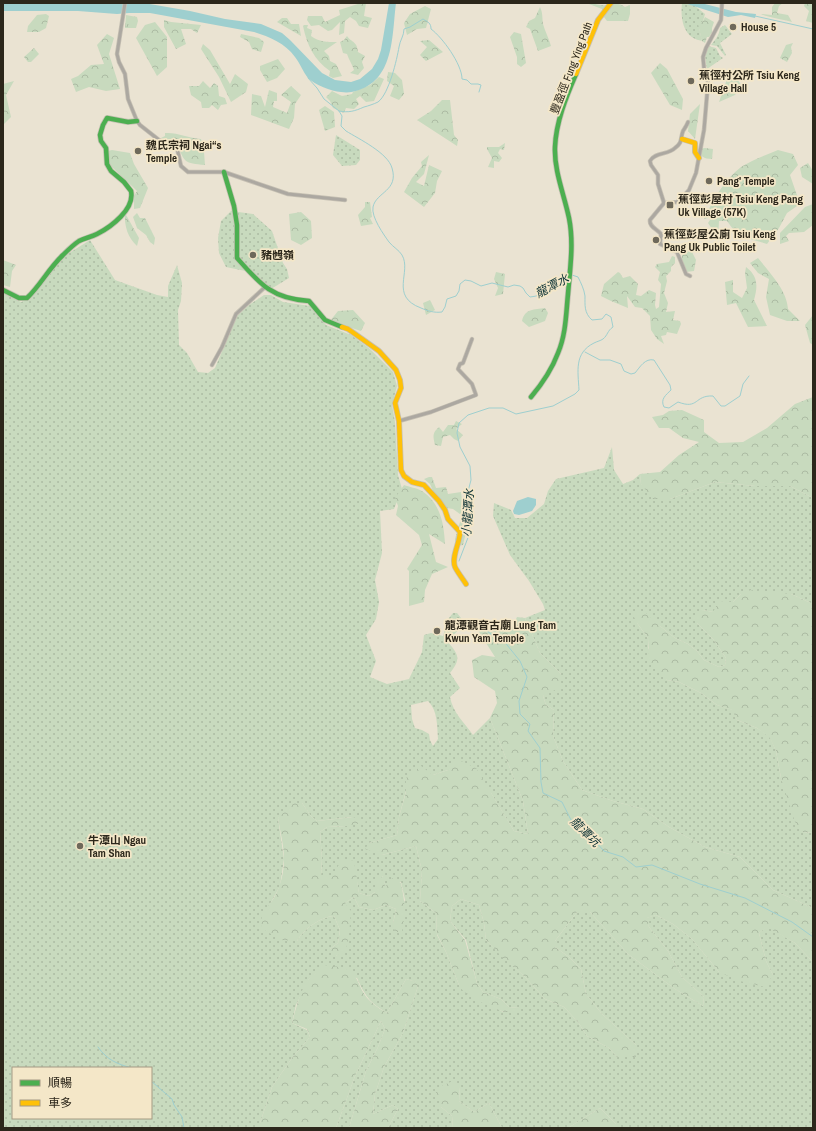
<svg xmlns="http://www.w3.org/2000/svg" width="816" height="1131" viewBox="0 0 816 1131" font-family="'Archivo Narrow','Noto Sans TC',sans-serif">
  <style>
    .grass { fill: url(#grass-dots); fill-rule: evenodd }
    .forest { fill: url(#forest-crowns) }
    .park { fill: url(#park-tufts) }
    .water { fill: #9ecfcf }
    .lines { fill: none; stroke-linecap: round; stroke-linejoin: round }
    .stream { stroke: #9ecfcf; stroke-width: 1 }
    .street-casing { stroke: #c6c0b3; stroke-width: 4.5 }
    .fast-casing { stroke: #c6c0b3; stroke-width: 6 }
    .slow-casing { stroke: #c6c0b3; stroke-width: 6 }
    .street { stroke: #aca8a1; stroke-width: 3 }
    .fast { stroke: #4caf50; stroke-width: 4.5 }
    .slow { stroke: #ffc107; stroke-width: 4.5 }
    .poi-dot { fill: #6e695b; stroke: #f4e7c8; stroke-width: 1.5 }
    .labels { text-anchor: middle; stroke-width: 3.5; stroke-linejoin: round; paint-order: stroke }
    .poi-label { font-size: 11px; font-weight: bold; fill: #2c271b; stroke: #f4e7c8; text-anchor: start }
    .street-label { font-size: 11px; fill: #2c271b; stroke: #f4e7c8 }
    .water-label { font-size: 12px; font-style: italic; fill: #0c3235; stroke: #f4e7c8 }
  </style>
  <defs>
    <pattern id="grass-dots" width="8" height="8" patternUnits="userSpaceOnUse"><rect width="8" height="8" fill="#c8dabe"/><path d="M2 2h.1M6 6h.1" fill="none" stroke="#acbba3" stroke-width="1.8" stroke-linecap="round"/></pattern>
    <pattern id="forest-crowns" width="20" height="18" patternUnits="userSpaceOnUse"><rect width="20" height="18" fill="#c8dabe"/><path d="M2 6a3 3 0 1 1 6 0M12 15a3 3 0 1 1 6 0" fill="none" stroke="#acbba3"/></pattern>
    <pattern id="park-tufts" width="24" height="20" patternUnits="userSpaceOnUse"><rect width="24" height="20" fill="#c8dabe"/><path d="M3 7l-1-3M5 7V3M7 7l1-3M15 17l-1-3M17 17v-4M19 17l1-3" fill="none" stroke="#acbba3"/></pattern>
  </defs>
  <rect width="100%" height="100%" fill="#eae3d2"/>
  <!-- grass -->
  <g class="grass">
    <path d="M682 3 695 6 705 14 703 21 699 27 702 41H704C684 40 680 20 682 3Z"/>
    <path d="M725 25 732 34 720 43 726 55 725 56 717 46 711 45C715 40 719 36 720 28Z"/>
    <polygon points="708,46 716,48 720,56 723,58 707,69 705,57"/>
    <polygon points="336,135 360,150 360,160 356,165 342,166 333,155"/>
    <polygon points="231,211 253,214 272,231 283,263 287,269 289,278 271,289 255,273 226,267 219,253 218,238 221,221"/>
    <path d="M90 240 115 280 157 295 168 297V286L177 265 182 283 181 301 178 310 179 345 187 353 198 372 208 373 215 368 237 316 249 305 264 295H271L283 302 310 306 326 325 351 335 370 349 393 372 397 386 392 405 395 422 398 475 402 489 394 509 380 511 382 553 375 580 379 602 376 619 366 635 376 661 370 677 387 684 409 679 422 652 424 635 431 633 443 636 448 619 453 613H457L461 618 464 625 447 641C458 654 462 658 450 673L460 688 450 697C453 713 464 722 473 735L490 718 523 801 528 834 514 831 491 793 448 770 433 775 406 778V791L399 817 397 835 369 843 382 855 416 846 422 871 420 901 436 913 437 935 446 952 459 985 503 1012 519 1008 509 1007 501 999 483 992 477 983 466 940 450 921 452 906 461 899 479 905 484 923 486 940 501 955 524 976 545 999 564 1007 578 1022 587 1036 609 1048 617 1057 636 1045 602 1014 586 994 581 969 569 957 555 947V941L577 912H590L628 954 675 989 703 1006 704 997 682 977 668 951 649 927 646 918 656 915 673 924 692 939 719 972 773 975 766 961 759 933 767 926 795 943 813 962V1128H616V1124L600 1108 568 1128H502L489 1103 474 1112 459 1101 460 1087 441 1107 452 1116 453 1128H388L398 1109 393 1105 373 1114 375 1094 384 1067 403 1033 418 986 416 982 406 979 387 1013C370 1003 365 996 357 978L318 972 309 979 296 1005 292 1023 307 1030 310 1037 292 1058 272 1087 260 1123V1128H3V293L21 302 30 299 42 281 66 255ZM428 701C438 711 437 726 438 739L433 746 430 740 429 734 422 730 415 728 412 719 411 705ZM302 803 311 816 317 821 352 817 346 826 327 827 320 832 322 859 321 876 357 882 359 893 369 896 375 892 383 876 385 886 401 882 405 900 393 924 396 909 386 905 373 910 359 907 354 897 345 903 337 956 330 949 338 943 340 930 334 916C320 917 304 929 297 941L269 906 280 886 284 859 278 818ZM13 1068H151V1118H13Z"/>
    <polygon points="612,447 614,470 623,484 633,480 640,474 641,484 670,499 715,482 755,486 790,486 813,498 813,604 791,594 741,594 733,602 713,612 703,610 697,623 713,639 726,658 725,665 719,667 704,660 697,651 688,644 675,638 660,626 637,623 648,638 648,648 667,680 679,682 701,693 717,705 733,710 737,720 757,728 770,737 776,751 781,778 803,832 813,833 813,908 773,890 740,857 705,847 669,827 643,809 613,801 582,790 563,761 553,736 554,710 546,705 543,696 561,674 540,653 525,618 545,610 543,604 529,581 510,555 493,516 494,503 511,510 515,518 527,518 544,504 548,491 556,479 604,468"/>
    <polygon points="381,1021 385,1029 378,1047 366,1071 349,1128 336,1128 355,1076"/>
  </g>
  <!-- forest -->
  <g class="forest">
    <polygon points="361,3 366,3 364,16 372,18 368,28 359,26 356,21 350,17 345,21 344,33 339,35 340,22 332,30 328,31 319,25 311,26 307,20 308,16 322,16 325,22 340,15 339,10"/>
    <path d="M592 3C596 4 602 6 606 5 613 4 619 2 625 7L630 5V14L628 21H607L604 17 602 9 589 4Z"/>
    <path d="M775 3H783L779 6 777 13 788 15 792 22C785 20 765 17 761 14L772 15V7Z"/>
    <polygon points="805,3 813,3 813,23 806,21 809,11 804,6"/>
    <polygon points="425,6 431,9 426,28 417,29 407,35 404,23 410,14"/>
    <path d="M540 7C543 13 542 17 543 24 545 31 549 39 551 46L538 51 530 29 526 27 529 21 535 18Z"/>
    <polygon points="46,14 49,16 46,28 39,32 27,32 28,26 37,15"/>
    <polygon points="705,17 714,22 712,28 712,32 709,37 707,37 705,43 702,41 698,24 703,21"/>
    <polygon points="282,18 287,18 291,24 299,24 301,36 277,22"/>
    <polygon points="164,20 171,22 201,25 197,33 191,29 181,29 186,44 176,49 164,27"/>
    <polygon points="155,22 167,37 167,67 157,76 136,38 145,25"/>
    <path d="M304 25H308L307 28 312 30 311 36C319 42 327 42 337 42L324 51 329 56 330 61 336 64 342 76 333 78 329 76 330 71C314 60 307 45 303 26Z"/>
    <polygon points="514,32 521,34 526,63 521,67 517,64 517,57 510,37"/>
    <polygon points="107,34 114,38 109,54 120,89 106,91 89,87 76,92 71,79 78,76 91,65 104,64 97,45"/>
    <polygon points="241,34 259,38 264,42 261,52 252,49 249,42 240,37"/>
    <path d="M347 36C352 43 357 41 358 52L365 56 362 62 364 68 358 75 350 73 354 70C352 64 349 60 347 54L343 53 340 42 344 40Z"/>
    <polygon points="429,40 443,52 426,61 420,55 427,47 420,41"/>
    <polygon points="793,43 791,47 792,53 787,62 780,58 786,45"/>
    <polygon points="203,44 210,50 230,84 235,74 248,84 246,92 231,102 219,77 201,49"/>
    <polygon points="34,48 39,54 31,62 28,62 24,57"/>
    <polygon points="278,59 285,69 277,78 267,82 260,70 260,66"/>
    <polygon points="660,63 667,69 683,99 682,110 670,105 651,73"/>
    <polygon points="388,72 395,73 402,80 404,94 399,100 390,96 394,86 387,81"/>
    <path d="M723 72C731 74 737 77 741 85L735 95 719 102 727 79Z"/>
    <polygon points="379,77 384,79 374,101 366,102 360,96 356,99 359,104 354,109 346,108 344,113 333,108 330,101 326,97 332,91 342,96 352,94 353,92 370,85"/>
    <polygon points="14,81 6,95 11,117 3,125 3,84"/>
    <polygon points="203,81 210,88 214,83 218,86 219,96 225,98 227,104 221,105 218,110 212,105 209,108 202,108 201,102 191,95 189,86 199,86"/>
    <polygon points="291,86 301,95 295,104 294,118 289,129 251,115 252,94 261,96 265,107 269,90 277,93 277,101 274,101 273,107 287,113 291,102 281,95"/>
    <polygon points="442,100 450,100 454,135 458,140 457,146 417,120 431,111"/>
    <polygon points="700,104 695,139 688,131 690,114"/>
    <polygon points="325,106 334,112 335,127 325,131 319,110"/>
    <path d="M165 133C177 132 188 138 201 139L204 152 205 165C184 163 185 163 177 144L161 138 165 136Z"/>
    <polygon points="505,143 504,150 500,149 498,153 502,158 499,162 494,161 494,168 488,167 492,158 487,149 487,147 499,147"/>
    <path d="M705 148 713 149 712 159C703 159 701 156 697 149Z"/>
    <polygon points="112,150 130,153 134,164 148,188 140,208 134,209 134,196 137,191 112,167 103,152"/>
    <path d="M778 150 793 154 798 165 790 175 800 204 787 213 779 228 767 244 750 239 735 232 727 221H719L718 238 708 223 712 217 704 219C713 200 724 180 741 167 752 160 766 155 778 150Z"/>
    <polygon points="429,155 424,174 416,182 424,186 429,165 442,171 437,181 435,193 424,207 404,192 412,178 422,166 421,162"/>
    <polygon points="808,163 813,171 813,184 802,177 800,168"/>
    <polygon points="365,202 370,202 372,217 370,218 373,224 361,226 358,215 365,207"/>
    <polygon points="813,204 813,225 804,232 789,233 786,236 789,241 780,244 780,233 805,207"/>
    <polygon points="301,212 311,221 312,238 301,245 291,240 289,214"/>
    <path d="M125 213 139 238 137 246C128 238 124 226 125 213Z"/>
    <polygon points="137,213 140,218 145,218 155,238 154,245 150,242 146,235 137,228 133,217"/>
    <polygon points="687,251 692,252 696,260 694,271 686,272 682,260 682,255"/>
    <polygon points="672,256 675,257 675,263 671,267 671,271 666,276 667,281 664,293 668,303 666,312 675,311 673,320 680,321 681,324 677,334 667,332 666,335 661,336 664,344 657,339 651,330 650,316 642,308 635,307 627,296 628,308 611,301 601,296 604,284 618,272 620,273 623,278 630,276 638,284 636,295 641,296 649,290 656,293 655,305 656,309 659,307 661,284 658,280 660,272 655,267 657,264 669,262"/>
    <path d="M758 258C769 272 787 290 788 309L800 321H787L770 315 766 297 769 279 758 273 750 263Z"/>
    <polygon points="3,260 16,265 12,271 10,287 3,285"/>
    <path d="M746 267C758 276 758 286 754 300L767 326 748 327 736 303 727 305 725 282 733 280V292L742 298 747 288 745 273Z"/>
    <polygon points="496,272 505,274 503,294 495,296 498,288 494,279"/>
    <polygon points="430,300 435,310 426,315 423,303"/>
    <path d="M545 308 548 313 545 321 529 327 522 321C525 308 534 310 545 308Z"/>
    <polygon points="353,310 365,323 361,331 330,321 338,311"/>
    <polygon points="813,315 813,345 810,343 805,325"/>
    <polygon points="813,397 813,498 790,486 755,486 715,482 670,499 653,499 641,484 640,474 660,472 679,455 699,442 683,438 669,428 659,428 652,417 663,415 669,411 682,410 704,420 704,432 719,443 743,442 767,428 795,404"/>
    <path d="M456 421 462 424 456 429 463 435 458 441 454 439 450 435 443 437 441 446 435 445C433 436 432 433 439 427L443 432 448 425H454Z"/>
    <polygon points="429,477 432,477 436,488 446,487 448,494 461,492 464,517 453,509 440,507 430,484 424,479"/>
    <path d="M404 485C409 487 417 488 422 491 440 503 444 523 445 544L429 534 436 562 448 567 432 574 425 590 424 602 409 606V571L407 569 422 545 419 535 396 515 398 506 395 498Z"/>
    <polygon points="466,521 466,532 463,545 456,546 455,539 460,522"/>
    <polygon points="751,590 791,594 813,604 813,833 803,832 795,822 781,778 776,751 770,738 757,728 737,720 732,710 717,705 701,693 679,682 667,680 660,673 649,660 648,638 637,623 633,615 637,611 645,612 660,626 675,638 688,644 697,651 704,660 719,667 725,665 726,658 713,639 697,623 695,614 703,610 713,612 719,601 733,602 741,594"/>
    <polygon points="517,617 525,618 540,653 561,674 559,688 543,696 546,705 554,710 553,736 563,761 582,790 613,801 643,809 669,827 705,847 740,857 773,890 813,908 813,962 795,943 767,927 759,933 766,961 773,975 765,987 740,981 719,972 692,939 673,924 656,915 647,918 649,927 668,951 682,977 704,997 703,1006 675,989 628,954 590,912 577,912 555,941 555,947 569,957 581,969 586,994 602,1014 636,1045 636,1057 617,1057 609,1048 587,1036 578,1022 564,1007 545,999 524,976 501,956 486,940 484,923 479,905 461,899 452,906 450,921 465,940 477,983 483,992 501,999 509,1007 520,1008 516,1012 504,1012 478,1001 463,991 459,985 446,952 437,934 436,913 420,901 422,871 416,846 382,855 365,849 369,843 397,835 399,817 406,792 406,778 421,766 433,775 448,770 457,759 476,768 514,831 528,834 523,801 490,718 497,703 495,691 474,677 472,660 482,655 495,657 479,632 478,624 490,632 512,628"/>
    <path d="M293 803H302L311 816 317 821 353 817 367 822 346 826 327 827 320 832 322 859 321 875 332 877 342 859 354 861 359 893 369 896 375 892V881L384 876 385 886 389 884 392 878 401 883C405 903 406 911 402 932H394L393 924 396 909 386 905 373 910 359 907 354 897 345 903 351 911 349 934 346 950 337 956 329 952 330 949 338 943 340 930 334 916C320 917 304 929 297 941L281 940 261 928 262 912C277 900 284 878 284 859 284 846 280 831 278 818Z"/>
    <path d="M322 965C331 966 342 966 350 971 357 976 359 985 363 992 368 1001 378 1008 387 1013L406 979 417 982 418 986 403 1033 384 1067 375 1094 373 1114 393 1105 398 1109 388 1128H349L366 1071 378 1047 385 1029 381 1021 355 1076 336 1128H260V1123L272 1087 292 1058 310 1037 307 1029 292 1023C295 1012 301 987 309 979 315 972 317 975 322 965Z"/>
    <polygon points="455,1080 460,1087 459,1101 474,1112 489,1103 502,1128 453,1128 452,1116 441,1107 435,1089"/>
    <polygon points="600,1108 616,1124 616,1128 568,1128"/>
  </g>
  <!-- park -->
  <polygon class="park" points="126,15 137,17 138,21 136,28 125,28"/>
  <!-- water -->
  <g class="water">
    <path d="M3 3H144L190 11 225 19 261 24 282 33 290 40 322 73 335 80 351 82 360 79 372 69 378 59 381 50 389 3H396C392 33 395 78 359 90 353 92 348 93 341 92 331 91 315 85 308 78 303 72 300 63 295 57 285 43 270 37 254 32L150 13H129L117 14 78 11H3Z"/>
    <polygon points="684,3 701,3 736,12 756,14 755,18 741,15 728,17"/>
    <polygon points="528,497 536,499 536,505 532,511 519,515 514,514 513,511 517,501"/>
  </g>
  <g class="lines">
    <!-- stream -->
    <g class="stream">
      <polyline points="755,16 813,29"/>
      <path d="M308 78 317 88 324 99 339 111 342 116 341 126 346 131C359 139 388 153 392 168 399 191 376 192 373 207 371 217 384 235 389 242 393 247 399 250 402 255 412 272 389 296 421 308 428 311 434 313 442 312L445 307 447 299 456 296 459 291 460 284 465 280 471 281 481 286 492 283 508 287 514 285 520 286 523 288 526 293 530 297C544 296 556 286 567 278"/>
      <path d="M339 111C349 113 355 111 364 107 368 106 374 104 378 102 389 94 397 59 399 47 400 40 404 36 404 29L410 27 423 19C428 22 431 23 431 29 442 37 462 64 462 79L467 80 471 84H478L481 85 479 92"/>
      <path d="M585 352 600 360H610L621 364 624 371 631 374 635 373C640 367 645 358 654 360L670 385 671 390C666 395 660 399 664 407L669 408 678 402C699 410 694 395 713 396L721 406H725L740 396 743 384 749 376"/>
      <path d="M459 561 469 535 470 508 466 499 471 480 470 466 460 447 457 433 459 423 468 415 489 408H503L516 414 553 406 575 394 579 390C578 371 574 353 594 343 598 341 600 341 603 339 608 335 607 331 613 327L611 317 606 314 602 319 592 320C584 313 585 305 585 296 584 289 581 283 578 277L572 275"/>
      <polyline points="480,626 491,634 503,640 520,661 527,677 519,701 520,714 530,724 528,731 540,748 541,782 543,793 562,802 571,820 583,828 604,851 623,857 636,867 652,865 700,884 745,898 792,922 813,937"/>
      <path d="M98 1047C107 1060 117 1064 132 1068"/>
      <polyline points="151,1081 172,1099 174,1105 182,1117 184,1128"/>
    </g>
    <!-- street casing -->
    <g class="street-casing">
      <g id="street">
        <polyline points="125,3 117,54 119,62 125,74 128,99 137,121 140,125 159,140 173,145 177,148 181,166 188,172 224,172 288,194 345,200"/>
        <path d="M664 203 658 184V175L651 165 650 161C655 152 668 155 675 148 683 142 680 139 683 131 685 128 687 125 688 122"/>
        <path d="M690 276 686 274 677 252 660 244 661 234C657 229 649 227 650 220L664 203 677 202 682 198 689 190 696 173 704 130 708 83 704 68 703 57 706 48 721 20 722 3"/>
        <polyline points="212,365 222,347 236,314 264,288"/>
        <polyline points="399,421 431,412 476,395 472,384 458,369 460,364 463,363 472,339"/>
      </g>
    </g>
    <!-- fast casing -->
    <g class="fast-casing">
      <g id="fast">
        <path d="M224 172 234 206 237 225V258C260 284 272 299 309 301L325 320 342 327"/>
        <path d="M3 290 19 298H27C40 286 49 268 63 255 68 250 73 245 79 241 85 238 91 237 97 234 111 227 135 209 131 191L124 182 111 171 107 164 106 148 101 141 100 135 103 125 107 118 128 122 137 121"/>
        <path d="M531 397C542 384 552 369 558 353 566 334 566 314 568 294 570 269 574 243 569 218 564 194 554 171 555 147 556 122 566 97 576 74"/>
      </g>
    </g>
    <!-- slow casing -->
    <g class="slow-casing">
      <g id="slow">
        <polyline points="576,74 598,20 611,3"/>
        <polyline points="682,139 695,143 695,152 699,158"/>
        <path d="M342 327 348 329 379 351 396 370 400 380 401 388 395 403 399 421 401 470 404 476 412 482 424 485 439 501 445 510 448 519 460 532C460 543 451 557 455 567 458 573 463 579 466 584"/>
      </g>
    </g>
    <!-- street -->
    <use href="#street" class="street"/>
    <!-- fast -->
    <use href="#fast" class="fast"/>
    <!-- slow -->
    <use href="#slow" class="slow"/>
  </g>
  <!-- markers -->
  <g class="poi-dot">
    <circle cx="733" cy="27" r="4"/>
    <circle cx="691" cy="81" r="4"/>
    <circle cx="138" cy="151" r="4"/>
    <circle cx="709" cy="181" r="4"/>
    <rect x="666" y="201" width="8" height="8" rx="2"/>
    <circle cx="656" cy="240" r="4"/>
    <circle cx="253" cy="255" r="4"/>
    <circle cx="437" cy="631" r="4"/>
    <circle cx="80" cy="846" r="4"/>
  </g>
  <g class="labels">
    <!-- poi labels -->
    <g class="poi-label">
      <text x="741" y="31">House 5</text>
      <text x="699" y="79">蕉徑村公所 Tsiu Keng<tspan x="699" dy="13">Village Hall</tspan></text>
      <text x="146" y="149">魏氏宗祠 Ngai“s<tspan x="146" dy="13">Temple</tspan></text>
      <text x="717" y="185">Pang' Temple</text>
      <text x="678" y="203">蕉徑彭屋村 Tsiu Keng Pang<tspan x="678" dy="13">Uk Village (57K)</tspan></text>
      <text x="664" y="238">蕉徑彭屋公廁 Tsiu Keng<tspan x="664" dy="13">Pang Uk Public Toilet</tspan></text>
      <text x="261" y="259">豬乸嶺</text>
      <text x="445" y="629">龍潭觀音古廟 Lung Tam<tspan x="445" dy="13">Kwun Yam Temple</tspan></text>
      <text x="88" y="844">牛潭山 Ngau<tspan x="88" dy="13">Tam Shan</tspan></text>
    </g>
    <!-- street labels -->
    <g class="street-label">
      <text transform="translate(571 68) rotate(-69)" y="4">豐盈徑 Fung Ying Path</text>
    </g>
    <!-- water labels -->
    <g class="water-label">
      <text transform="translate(552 286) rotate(-28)" y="4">龍潭水</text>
      <text transform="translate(468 513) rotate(-86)" y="4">小龍潭水</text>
      <text transform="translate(585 832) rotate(45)" y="4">龍潭坑</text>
    </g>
  </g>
  <!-- border -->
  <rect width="816" height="1131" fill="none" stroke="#2c271b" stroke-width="8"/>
  <!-- legend -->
  <rect x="12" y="1067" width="140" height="52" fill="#f4e7c8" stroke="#a49a83"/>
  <rect x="20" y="1080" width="20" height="6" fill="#4caf50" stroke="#a49a83"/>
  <text x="48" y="1087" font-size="12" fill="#2c271b">順暢</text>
  <rect x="20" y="1100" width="20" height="6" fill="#ffc107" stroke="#a49a83"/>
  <text x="48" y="1107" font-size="12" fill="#2c271b">車多</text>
</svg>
